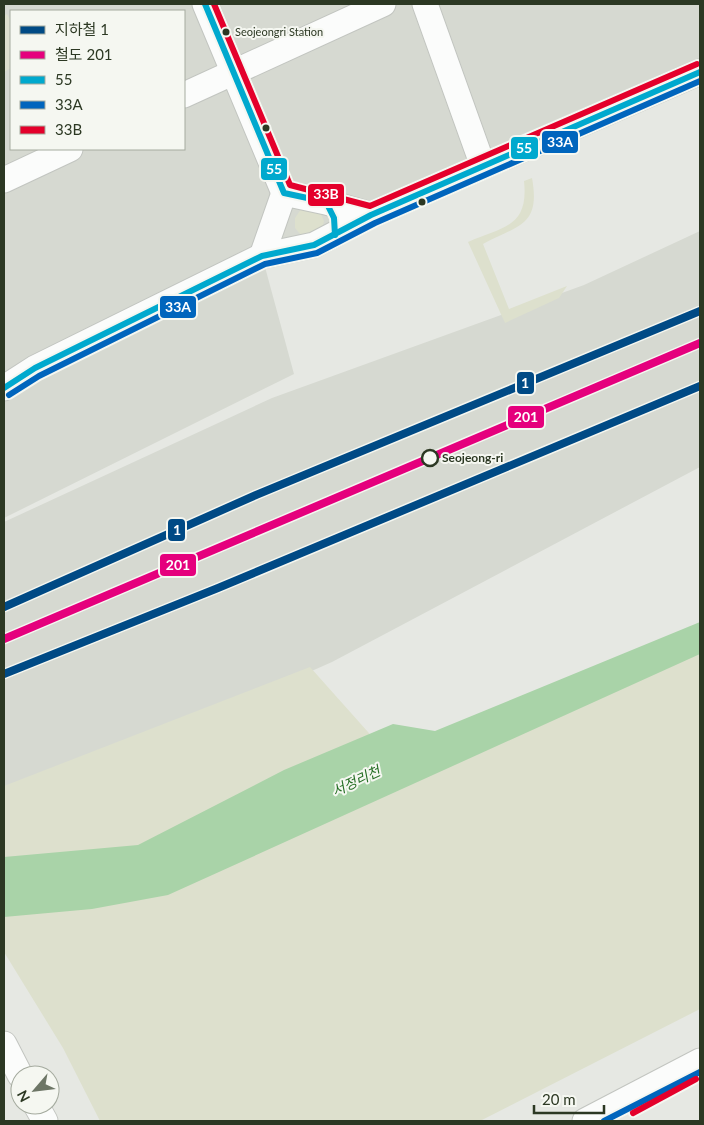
<svg xmlns="http://www.w3.org/2000/svg" width="704" height="1125" viewBox="0 0 704 1125" font-family="Lato,'Noto Sans KR',sans-serif">
  <style>
    .built { fill: #d6d9d1; fill-rule: evenodd }
    .green { fill: #dde0cd }
    .water { fill: #a9d3a8 }
    .lines { fill: none; stroke-linecap: round; stroke-linejoin: round }
    .minor-casing { stroke: #c2c5c0; stroke-width: 27 }
    .minor { stroke: #fbfcfb; stroke-width: 25 }
    .bus-1-casing { stroke: #f5f7f1; stroke-width: 10 }
    .bus-2-casing { stroke: #f5f7f1; stroke-width: 10 }
    .bus-3-casing { stroke: #f5f7f1; stroke-width: 10 }
    .bus-1 { stroke: #00a9ce; stroke-width: 6 }
    .bus-2 { stroke: #0065bd; stroke-width: 6 }
    .bus-3 { stroke: #e4002b; stroke-width: 6 }
    .rail-1-casing { stroke: #f5f7f1; stroke-width: 11 }
    .rail-1 { stroke: #e5007d; stroke-width: 8 }
    .metro-1-casing { stroke: #f5f7f1; stroke-width: 11 }
    .metro-1 { stroke: #004a85; stroke-width: 8 }
    .bus-dot { fill: #2c3823; stroke: #f5f7f1; stroke-width: 2 }
    .stop-dot { fill: #f5f7f1; stroke: #2c3823; stroke-width: 2.5 }
    .labels { text-anchor: middle; stroke-width: 4; stroke-linejoin: round; paint-order: stroke }
    .bus-label { font-size: 11px; fill: #2c3823; stroke: #f5f7f1; text-anchor: start }
    .stop-label { font-size: 12px; font-weight: bold; fill: #2c3823; stroke: #f5f7f1; text-anchor: start }
    .water-label { font-size: 14px; font-style: italic; fill: #246e23; stroke: #f5f7f1 }
    .line-badge { stroke: #f5f7f1; stroke-width: 2 }
    .badge-label { font-size: 14px; text-anchor: middle; font-weight: bold; fill: #fff }
  </style>
  <rect width="100%" height="100%" fill="#e6e8e3"/>
  <!-- built -->
  <g class="built">
    <path d="M4 4H700V71L262 256 294 374 4 518ZM11 11H184V149H11Z"/>
    <polygon points="700,231 700,467 332,662 133,750 4,792 4,522 272,398 584,285"/>
  </g>
  <!-- green -->
  <g class="green">
    <polygon points="7,14 11,21 11,68 4,72 4,16"/>
    <path d="M532 178C541 227 517 225 483 244L509 309 567 286 559 298 505 323 468 242C503 227 529 227 524 181Z"/>
    <polygon points="301,209 320,212 324,221 322,230 301,235 295,228 295,218"/>
    <polygon points="700,626 700,1009 480,1121 100,1121 63,1048 4,952 4,786 310,667 401,769"/>
  </g>
  <!-- water -->
  <polygon class="water" points="700,622 700,654 168,895 92,909 4,917 4,857 138,845 284,770 393,724 435,731"/>
  <g class="lines">
    <!-- minor casing -->
    <g class="minor-casing">
      <g id="minor">
        <polyline points="205,4 284,193"/>
        <polyline points="425,4 483,166"/>
        <polyline points="184,95 383,4"/>
        <polyline points="4,180 70,149"/>
        <polyline points="284,193 326,202 371,215"/>
        <polyline points="262,256 284,193"/>
        <polyline points="4,388 35,368 262,256 314,245 371,215 700,72"/>
        <polyline points="4,1044 20,1075"/>
        <polyline points="36,1105 45,1121"/>
        <polyline points="585,1121 700,1061"/>
      </g>
    </g>
    <!-- minor -->
    <use href="#minor" class="minor"/>
    <!-- bus-1 casing -->
    <g class="bus-1-casing">
      <g id="bus-1">
        <polyline points="205,4 284,193 326,202 334,218 335,235"/>
        <polyline points="4,388 35,368 262,256 314,245 371,215 700,72"/>
      </g>
    </g>
    <!-- bus-2 casing -->
    <g class="bus-2-casing">
      <g id="bus-2">
        <polyline points="9,395 39,376 265,264 317,253 375,223 700,81"/>
        <polyline points="604,1121 700,1072"/>
      </g>
    </g>
    <!-- bus-3 casing -->
    <g class="bus-3-casing">
      <g id="bus-3">
        <polyline points="214,4 290,185 370,206 697,64"/>
        <polyline points="633,1113 696,1079"/>
      </g>
    </g>
    <!-- bus-1 -->
    <use href="#bus-1" class="bus-1"/>
    <!-- bus-2 -->
    <use href="#bus-2" class="bus-2"/>
    <!-- bus-3 -->
    <use href="#bus-3" class="bus-3"/>
    <!-- rail-1 casing -->
    <g class="rail-1-casing">
      <polyline id="rail-1" points="4,639 700,343"/>
    </g>
    <!-- rail-1 -->
    <use href="#rail-1" class="rail-1"/>
    <!-- metro-1 casing -->
    <g class="metro-1-casing">
      <g id="metro-1">
        <polyline points="4,607 256,495 700,311"/>
        <polyline points="4,674 218,588 700,386"/>
      </g>
    </g>
    <!-- metro-1 -->
    <use href="#metro-1" class="metro-1"/>
  </g>
  <!-- markers -->
  <g class="bus-dot">
    <circle cx="226" cy="32" r="4.5"/>
    <circle cx="266" cy="128" r="4.5"/>
    <circle cx="422" cy="202" r="4.5"/>
  </g>
  <circle class="stop-dot" cx="430" cy="458" r="8"/>
  <g class="labels">
    <!-- bus labels -->
    <g class="bus-label">
      <text x="235" y="36">Seojeongri Station</text>
    </g>
    <!-- stop labels -->
    <g class="stop-label">
      <text x="442" y="462">Seojeong-ri</text>
    </g>
    <!-- water labels -->
    <g class="water-label">
      <text transform="translate(356 781) rotate(-25)" y="5">서정리천</text>
    </g>
  </g>
  <g class="line-badge">
    <rect x="541" y="130" width="38" height="24" rx="5" fill="#0065bd"/>
    <rect x="510" y="136" width="29" height="24" rx="5" fill="#00a9ce"/>
    <rect x="260" y="157" width="28" height="24" rx="5" fill="#00a9ce"/>
    <rect x="307" y="183" width="38" height="24" rx="5" fill="#e4002b"/>
    <rect x="159" y="295" width="38" height="24" rx="5" fill="#0065bd"/>
    <rect x="516" y="371" width="19" height="24" rx="5" fill="#004a85"/>
    <rect x="507" y="405" width="38" height="24" rx="5" fill="#e5007d"/>
    <rect x="167" y="518" width="19" height="24" rx="5" fill="#004a85"/>
    <rect x="159" y="553" width="38" height="24" rx="5" fill="#e5007d"/>
  </g>
  <g class="badge-label">
    <text x="560" y="147">33A</text>
    <text x="524" y="153">55</text>
    <text x="274" y="174">55</text>
    <text x="326" y="199">33B</text>
    <text x="178" y="312">33A</text>
    <text x="525" y="388">1</text>
    <text x="526" y="422">201</text>
    <text x="177" y="535">1</text>
    <text x="178" y="570">201</text>
  </g>
  <!-- border -->
  <rect width="704" height="1125" fill="none" stroke="#2c3823" stroke-width="10"/>
  <!-- legend -->
  <rect x="10" y="10" width="175" height="140" fill="#f5f7f1" stroke="#a5ab9f"/>
  <rect x="20" y="26" width="25" height="8" fill="#004a85" stroke="#a5ab9f"/>
  <text x="55" y="35" font-size="15" fill="#2c3823">지하철 1</text>
  <rect x="20" y="51" width="25" height="8" fill="#e5007d" stroke="#a5ab9f"/>
  <text x="55" y="60" font-size="15" fill="#2c3823">철도 201</text>
  <rect x="20" y="76" width="25" height="8" fill="#00a9ce" stroke="#a5ab9f"/>
  <text x="55" y="85" font-size="15" fill="#2c3823">55</text>
  <rect x="20" y="101" width="25" height="8" fill="#0065bd" stroke="#a5ab9f"/>
  <text x="55" y="110" font-size="15" fill="#2c3823">33A</text>
  <rect x="20" y="126" width="25" height="8" fill="#e4002b" stroke="#a5ab9f"/>
  <text x="55" y="135" font-size="15" fill="#2c3823">33B</text>
  <!-- north arrow -->
  <g transform="translate(35 1090) rotate(242)"><circle r="24" fill="#f5f7f1" stroke="#a5ab9f"/>
  <path d="M0-4L9 19L0 12L-9 19Z" fill="#6d7666"/>
  <text y="-8" font-size="14" font-weight="bold" text-anchor="middle" fill="#2c3823">N</text>
  </g>
  <!-- scale -->
  <path d="M534 1105v8h70v-8" fill="none" stroke="#2c3823" stroke-width="2.5"/>
  <text x="542" y="1105" font-size="15" fill="#2c3823" stroke="#f5f7f1" stroke-width="4" paint-order="stroke">20 m</text>
</svg>
